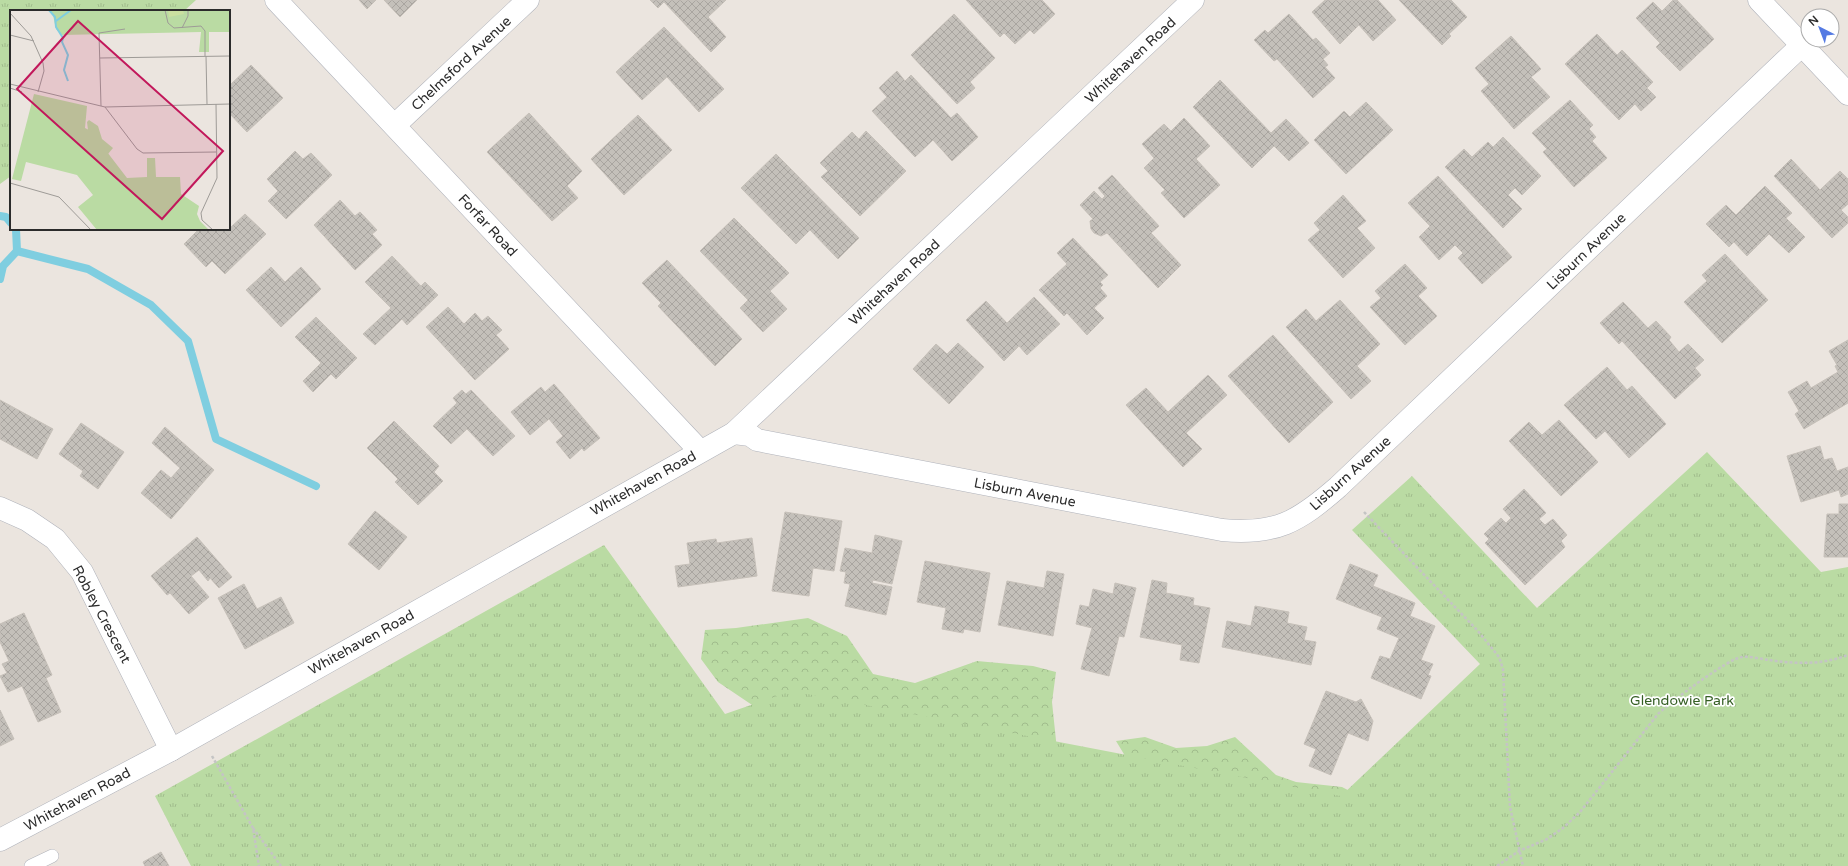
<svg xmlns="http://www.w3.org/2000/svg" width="1848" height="866" viewBox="0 0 1848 866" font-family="'Varela Round',sans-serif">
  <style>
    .forest { fill: url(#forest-crowns) }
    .park { fill: url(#park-tufts) }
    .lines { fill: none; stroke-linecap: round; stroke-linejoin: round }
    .stream { stroke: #7fcee0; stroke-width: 8 }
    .building { fill: url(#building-cross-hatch); stroke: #c6c0b9 }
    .lane-casing { stroke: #afb2ba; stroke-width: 14 }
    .street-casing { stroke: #afb2ba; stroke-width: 23 }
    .path { stroke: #c4c4c4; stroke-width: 2.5; stroke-dasharray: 3 2; stroke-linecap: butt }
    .lane { stroke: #fff; stroke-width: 13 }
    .street { stroke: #fff; stroke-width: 22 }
    .labels { text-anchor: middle; stroke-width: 3.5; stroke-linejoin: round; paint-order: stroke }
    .street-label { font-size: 14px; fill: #2b2b2b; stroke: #fff }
    .park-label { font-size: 14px; fill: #355f24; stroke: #fff }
    .inset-river { fill: none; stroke: #7fcee0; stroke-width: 2 }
    .inset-road { fill: none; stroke: #9e9b97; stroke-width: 1 }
    .view { fill: #c2185b; fill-opacity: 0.15; stroke: #c2185b; stroke-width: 2 }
    .inset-edge { fill: none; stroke: #2b2b2b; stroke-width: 2 }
  </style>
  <defs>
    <pattern id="forest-crowns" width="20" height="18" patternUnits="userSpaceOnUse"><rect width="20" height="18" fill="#badba3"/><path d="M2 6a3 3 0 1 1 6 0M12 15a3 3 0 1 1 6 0" fill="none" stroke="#a0bc8c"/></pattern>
    <pattern id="park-tufts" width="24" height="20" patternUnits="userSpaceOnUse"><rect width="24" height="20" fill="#badba3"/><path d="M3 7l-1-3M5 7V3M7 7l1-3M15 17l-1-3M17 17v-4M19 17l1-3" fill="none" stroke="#a0bc8c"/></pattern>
    <pattern id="building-cross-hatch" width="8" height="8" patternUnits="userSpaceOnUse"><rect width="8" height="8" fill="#c4c0ba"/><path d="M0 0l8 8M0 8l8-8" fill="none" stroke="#a9a5a0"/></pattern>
  </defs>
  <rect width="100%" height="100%" fill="#ebe5df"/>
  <!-- forest -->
  <g class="forest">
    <polygon points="808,618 847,636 873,674 915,683 977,661 1033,666 1056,672 1052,702 1057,750 761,711 718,682 701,659 705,630 736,628"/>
    <polygon points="1145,737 1176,748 1207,746 1235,737 1276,775 1296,782 1342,787 1365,799 1136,774 1116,741"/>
  </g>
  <!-- park -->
  <g class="park">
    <polygon points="0,0 196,0 184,11 11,11 11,176 0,184"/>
    <polygon points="1707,452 1821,572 1848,567 1848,866 191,866 155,796 604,545 725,714 792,691 1341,796 1480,664 1352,530 1412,476 1537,608"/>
  </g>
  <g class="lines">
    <!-- stream -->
    <g class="stream">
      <polyline points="0,216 6,217 11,223"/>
      <polyline points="16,229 17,251 88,269 151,305 188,341 216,439 316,486"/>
      <polyline points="0,279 3,266 17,251"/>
    </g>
  </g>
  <!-- building -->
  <g class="building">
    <polygon points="359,0 376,0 367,9"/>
    <polygon points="384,0 417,0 400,17"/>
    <polygon points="650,0 726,0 708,17 726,37 711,52 664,2 658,8"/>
    <polygon points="966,0 1042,0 1055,14 1034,34 1030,30 1015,44 1004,33 1000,37"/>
    <polygon points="1325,0 1378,0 1396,20 1373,41 1359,25 1340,44 1312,12"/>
    <polygon points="1399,0 1451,0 1467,17 1449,34 1451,36 1442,45"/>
    <polygon points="1673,0 1677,0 1714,39 1680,71 1656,47 1660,43 1636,18 1653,2 1662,11"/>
    <polygon points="954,14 995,58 970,82 975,88 957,104 911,55"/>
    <polygon points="1289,14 1313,40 1316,38 1330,53 1323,59 1328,65 1325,67 1335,78 1313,98 1277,59 1274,61 1254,40 1265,30 1268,33"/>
    <polygon points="664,27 724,89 699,112 667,77 642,100 616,72"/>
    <polygon points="1597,34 1617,55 1622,50 1653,82 1647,88 1656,97 1641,111 1635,104 1619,120 1565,64"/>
    <polygon points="1511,36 1541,69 1531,77 1550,97 1514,129 1481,91 1489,84 1475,68"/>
    <polygon points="251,65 283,98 247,132 229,113 229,86"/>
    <polygon points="897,71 905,81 911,75 951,118 957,113 978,137 952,161 933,140 915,157 872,111 887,97 879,88"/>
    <polygon points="1220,80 1271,133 1286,119 1309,143 1289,161 1274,146 1252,168 1193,107"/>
    <polygon points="1570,100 1593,125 1589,129 1596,137 1592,141 1607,158 1574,187 1543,152 1547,149 1532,133"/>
    <polygon points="1366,102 1393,130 1346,174 1314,140 1344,111 1350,117"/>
    <polygon points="529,113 582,171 567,186 578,198 552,221 487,152"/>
    <polygon points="638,115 672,150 624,195 591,159"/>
    <polygon points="1184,118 1210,146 1196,159 1220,185 1184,218 1161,193 1165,190 1144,168 1154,158 1142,144 1164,124 1171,131"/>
    <polygon points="866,131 906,171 860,216 821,177 828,171 820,163 852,132 859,139"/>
    <polygon points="1503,137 1541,176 1522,195 1515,188 1508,195 1522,209 1503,228 1445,167 1464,149 1472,157 1488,142 1493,147"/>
    <polygon points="295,151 303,159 311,153 332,175 286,219 268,201 278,191 267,179"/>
    <polygon points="776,154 859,238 838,259 810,230 796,244 741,188"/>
    <polygon points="1791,159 1820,190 1840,171 1848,179 1848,204 1841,210 1848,217 1848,223 1832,238 1774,176"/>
    <polygon points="1112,175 1159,226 1151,233 1181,265 1158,288 1107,233 1101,236 1094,233 1091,229 1090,221 1093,219 1080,205 1094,191 1102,199 1105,196 1098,188"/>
    <polygon points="1438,176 1512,257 1482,284 1458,258 1463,253 1455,245 1439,260 1419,237 1430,226 1408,203"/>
    <polygon points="1765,186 1792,213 1786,218 1805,237 1789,253 1769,234 1747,256 1734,242 1729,247 1706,224 1726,205 1736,215"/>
    <polygon points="1343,195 1366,221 1357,228 1375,248 1343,278 1308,240 1320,230 1314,223"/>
    <polygon points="340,200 355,216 360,212 377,230 372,234 382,245 355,270 314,225"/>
    <polygon points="245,214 266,234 225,274 212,261 206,267 184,244 199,229 229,229"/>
    <polygon points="734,218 789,273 770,291 787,309 763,332 740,308 748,300 700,251"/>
    <polygon points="1073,238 1108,275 1100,282 1103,285 1100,288 1107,296 1094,308 1104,318 1087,335 1067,313 1064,316 1039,290 1067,264 1057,253"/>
    <polygon points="1725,254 1768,300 1722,343 1684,302 1707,281 1702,275"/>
    <polygon points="392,256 421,286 425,282 438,295 407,325 402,319 375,345 363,334 391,308 365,282"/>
    <polygon points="667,260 742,339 715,366 658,306 661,303 642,283"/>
    <polygon points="1405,264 1427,288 1418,296 1437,316 1405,345 1370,307 1381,298 1375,291"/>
    <polygon points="271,267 285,282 301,267 321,289 281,327 246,290"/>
    <polygon points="1034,297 1060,324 1027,355 1019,346 1004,361 966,320 986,301 1007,323"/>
    <polygon points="1340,300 1380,344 1357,366 1371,381 1351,399 1286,327 1306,309 1316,321"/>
    <polygon points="1623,302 1648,328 1656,321 1671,337 1669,340 1679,352 1688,344 1704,360 1695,368 1701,375 1675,399 1622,341 1619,344 1600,323"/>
    <polygon points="448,307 464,324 475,313 482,321 488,316 502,330 496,335 509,349 475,380 426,327"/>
    <polygon points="316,317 357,358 336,379 331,374 313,392 303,381 321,363 295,337"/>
    <polygon points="1273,335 1333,402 1289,443 1228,376"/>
    <polygon points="1848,340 1848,403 1804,429 1795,414 1799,411 1788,392 1807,381 1811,388 1838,372 1835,366 1837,365 1829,351"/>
    <polygon points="958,343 984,367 949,404 913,369 936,344 947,354"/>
    <polygon points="1607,367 1627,390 1632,386 1666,424 1629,458 1605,431 1596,439 1564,405"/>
    <polygon points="1208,375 1227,395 1186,433 1202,449 1183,467 1126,405 1146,388 1168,412"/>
    <polygon points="554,384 600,438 584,451 582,448 570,459 556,442 563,436 549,419 530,435 511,412 541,387 545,392"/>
    <polygon points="462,390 466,394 471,390 515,436 493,456 467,429 451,444 433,426 457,403 453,398"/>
    <polygon points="0,400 53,429 37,459 0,439"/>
    <polygon points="1559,420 1598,462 1561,496 1509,441 1529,422 1542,435"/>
    <polygon points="394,421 439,466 434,472 443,481 418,505 395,482 398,479 367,448"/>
    <polygon points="81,423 124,452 98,489 80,476 83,471 59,454"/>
    <polygon points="165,427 214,470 171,519 141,493 161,470 171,478 180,468 152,443"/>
    <polygon points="1820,446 1824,460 1832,458 1837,471 1848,467 1848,494 1841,497 1839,490 1801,502 1787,456"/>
    <polygon points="1524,489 1546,513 1539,519 1545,525 1553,519 1567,535 1561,541 1565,547 1525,585 1485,543 1489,539 1484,534 1501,518 1506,523 1511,518 1503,509"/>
    <polygon points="1839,504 1848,504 1848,557 1824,557 1827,514 1839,514"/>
    <polygon points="375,511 407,537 379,570 348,544"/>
    <polygon points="785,512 842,521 834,571 813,568 809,596 772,591"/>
    <polygon points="875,535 902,541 892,584 873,580 872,583 892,587 886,615 845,606 850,584 844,583 846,572 840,571 845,548 872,553"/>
    <polygon points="197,537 232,577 219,588 210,578 208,581 199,570 191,576 209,597 189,614 170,593 167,595 151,576"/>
    <polygon points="752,538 757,576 678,587 675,566 690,564 687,543 716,539 717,543"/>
    <polygon points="925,561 990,573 980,632 964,629 963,633 942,629 946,608 917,602"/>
    <polygon points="1350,564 1378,575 1373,586 1415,603 1410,616 1435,626 1421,660 1433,664 1428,675 1431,676 1421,699 1371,678 1380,656 1390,659 1399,638 1377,629 1382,617 1336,599"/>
    <polygon points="1047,571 1064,574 1053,636 998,625 1007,581 1044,588"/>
    <polygon points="1152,580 1167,583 1166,593 1194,598 1193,605 1210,608 1199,663 1180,660 1182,645 1140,637"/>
    <polygon points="1115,583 1136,588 1124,637 1119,636 1109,676 1081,669 1092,628 1076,624 1080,605 1089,607 1093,589 1113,594"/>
    <polygon points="244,584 257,609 281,597 294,623 245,649 218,598"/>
    <polygon points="1255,606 1289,612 1287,623 1307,627 1304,640 1316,642 1311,665 1222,647 1227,621 1251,626"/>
    <polygon points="24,613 52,675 46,678 61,712 38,722 22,686 8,692 0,676 7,673 2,664 9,661 0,642 0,624"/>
    <polygon points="1326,691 1356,702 1361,699 1373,721 1368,741 1348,733 1331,775 1309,766 1316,749 1304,744"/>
    <polygon points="0,710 14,739 0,746"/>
    <polygon points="161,852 169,866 145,866 143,862"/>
  </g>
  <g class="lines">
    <!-- lane casing -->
    <g class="lane-casing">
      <polyline id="lane" points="31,866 52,856"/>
    </g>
    <!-- street casing -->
    <g class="street-casing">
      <g id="street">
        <polyline points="276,0 700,451"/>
        <polyline points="1759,0 1848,94"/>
        <polyline points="395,125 528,0"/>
        <path d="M734 433 750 435 757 440 1222 530C1276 535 1298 522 1338 487L1801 46"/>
        <polyline points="0,508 27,520 55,539 82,572 171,750"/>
        <polyline points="0,840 171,750 734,433 1193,0"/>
      </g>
    </g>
    <!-- path -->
    <g class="path">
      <polyline points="1364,512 1477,630 1499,657 1503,669 1510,807 1523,866"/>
      <polyline points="212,756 253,828 259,866"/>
      <polyline points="253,828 281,866"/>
      <path d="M1497 866 1519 851 1547 839 1563 828 1580 812 1658 714C1669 703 1729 658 1742 657 1750 656 1761 659 1769 660 1796 664 1822 665 1848 655"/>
    </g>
    <!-- lane -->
    <use href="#lane" class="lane"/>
    <!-- street -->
    <use href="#street" class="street"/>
  </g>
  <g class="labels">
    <!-- street labels -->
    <g class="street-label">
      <text transform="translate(1130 60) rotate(-43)" y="5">Whitehaven Road</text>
      <text transform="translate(461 63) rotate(-43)" y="5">Chelmsford Avenue</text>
      <text transform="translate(488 225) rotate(47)" y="5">Forfar Road</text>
      <text transform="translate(1586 251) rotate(-44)" y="5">Lisburn Avenue</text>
      <text transform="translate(894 282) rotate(-43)" y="5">Whitehaven Road</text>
      <text transform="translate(1350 473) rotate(-42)" y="5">Lisburn Avenue</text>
      <text transform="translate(643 483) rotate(-29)" y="5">Whitehaven Road</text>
      <text transform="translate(1025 492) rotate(11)" y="5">Lisburn Avenue</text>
      <text transform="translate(102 614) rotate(62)" y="5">Robley Crescent</text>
      <text transform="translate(361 642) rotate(-29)" y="5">Whitehaven Road</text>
      <text transform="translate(77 799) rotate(-28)" y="5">Whitehaven Road</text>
    </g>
    <!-- park labels -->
    <g class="park-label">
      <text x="1682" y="705">Glendowie Park</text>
    </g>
  </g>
  <!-- overview -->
  <g transform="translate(10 10)">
    <rect width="220" height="220" fill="#ebe5df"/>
    <path d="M79 110 88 116 92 129 103 138 98 144 78 120 77 112Z" fill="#badba3"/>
    <path d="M38 0H220V22H199V42H189L191 22 52 25 46 19 43 5ZM24 84 77 96 75 118 81 121 117 168 137 167V148H145L146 167H170L171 184 189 196 187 204 190 211 199 220H87L68 197 83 185 67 165 16 152 11 171 2 169Z" fill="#badba3"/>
    <path d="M158 0H173L174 4 159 7Z" fill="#cae0a0"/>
    <path class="inset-river" d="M39 0 45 7 46 17 53 28 52 32 58 45 54 60 58 71M46 11 61 0"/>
    <path class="inset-road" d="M155 0 158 13 164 18 191 16 195 21V46M0 3 21 26 33 53 34 61 28 82M172 18 178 6V0M0 25 24 31M196 46 197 94M90 48 220 46M0 74 95 97 220 94M0 78 12 82M91 96 89 23 115 19M95 97 127 139 133 143 206 142M0 173 49 187 81 220M203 220 192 210 191 203 207 168 206 94"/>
    <path class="view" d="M68 11 213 141 152 209 7 79Z"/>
    <rect width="220" height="220" class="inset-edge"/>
  </g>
  <!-- north arrow -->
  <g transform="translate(1820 28) rotate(318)"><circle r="19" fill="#ffffff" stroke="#aaaaaa"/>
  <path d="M0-3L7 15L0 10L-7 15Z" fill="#547ae3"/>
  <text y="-6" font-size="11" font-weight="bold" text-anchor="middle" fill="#2b2b2b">N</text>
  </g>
</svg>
